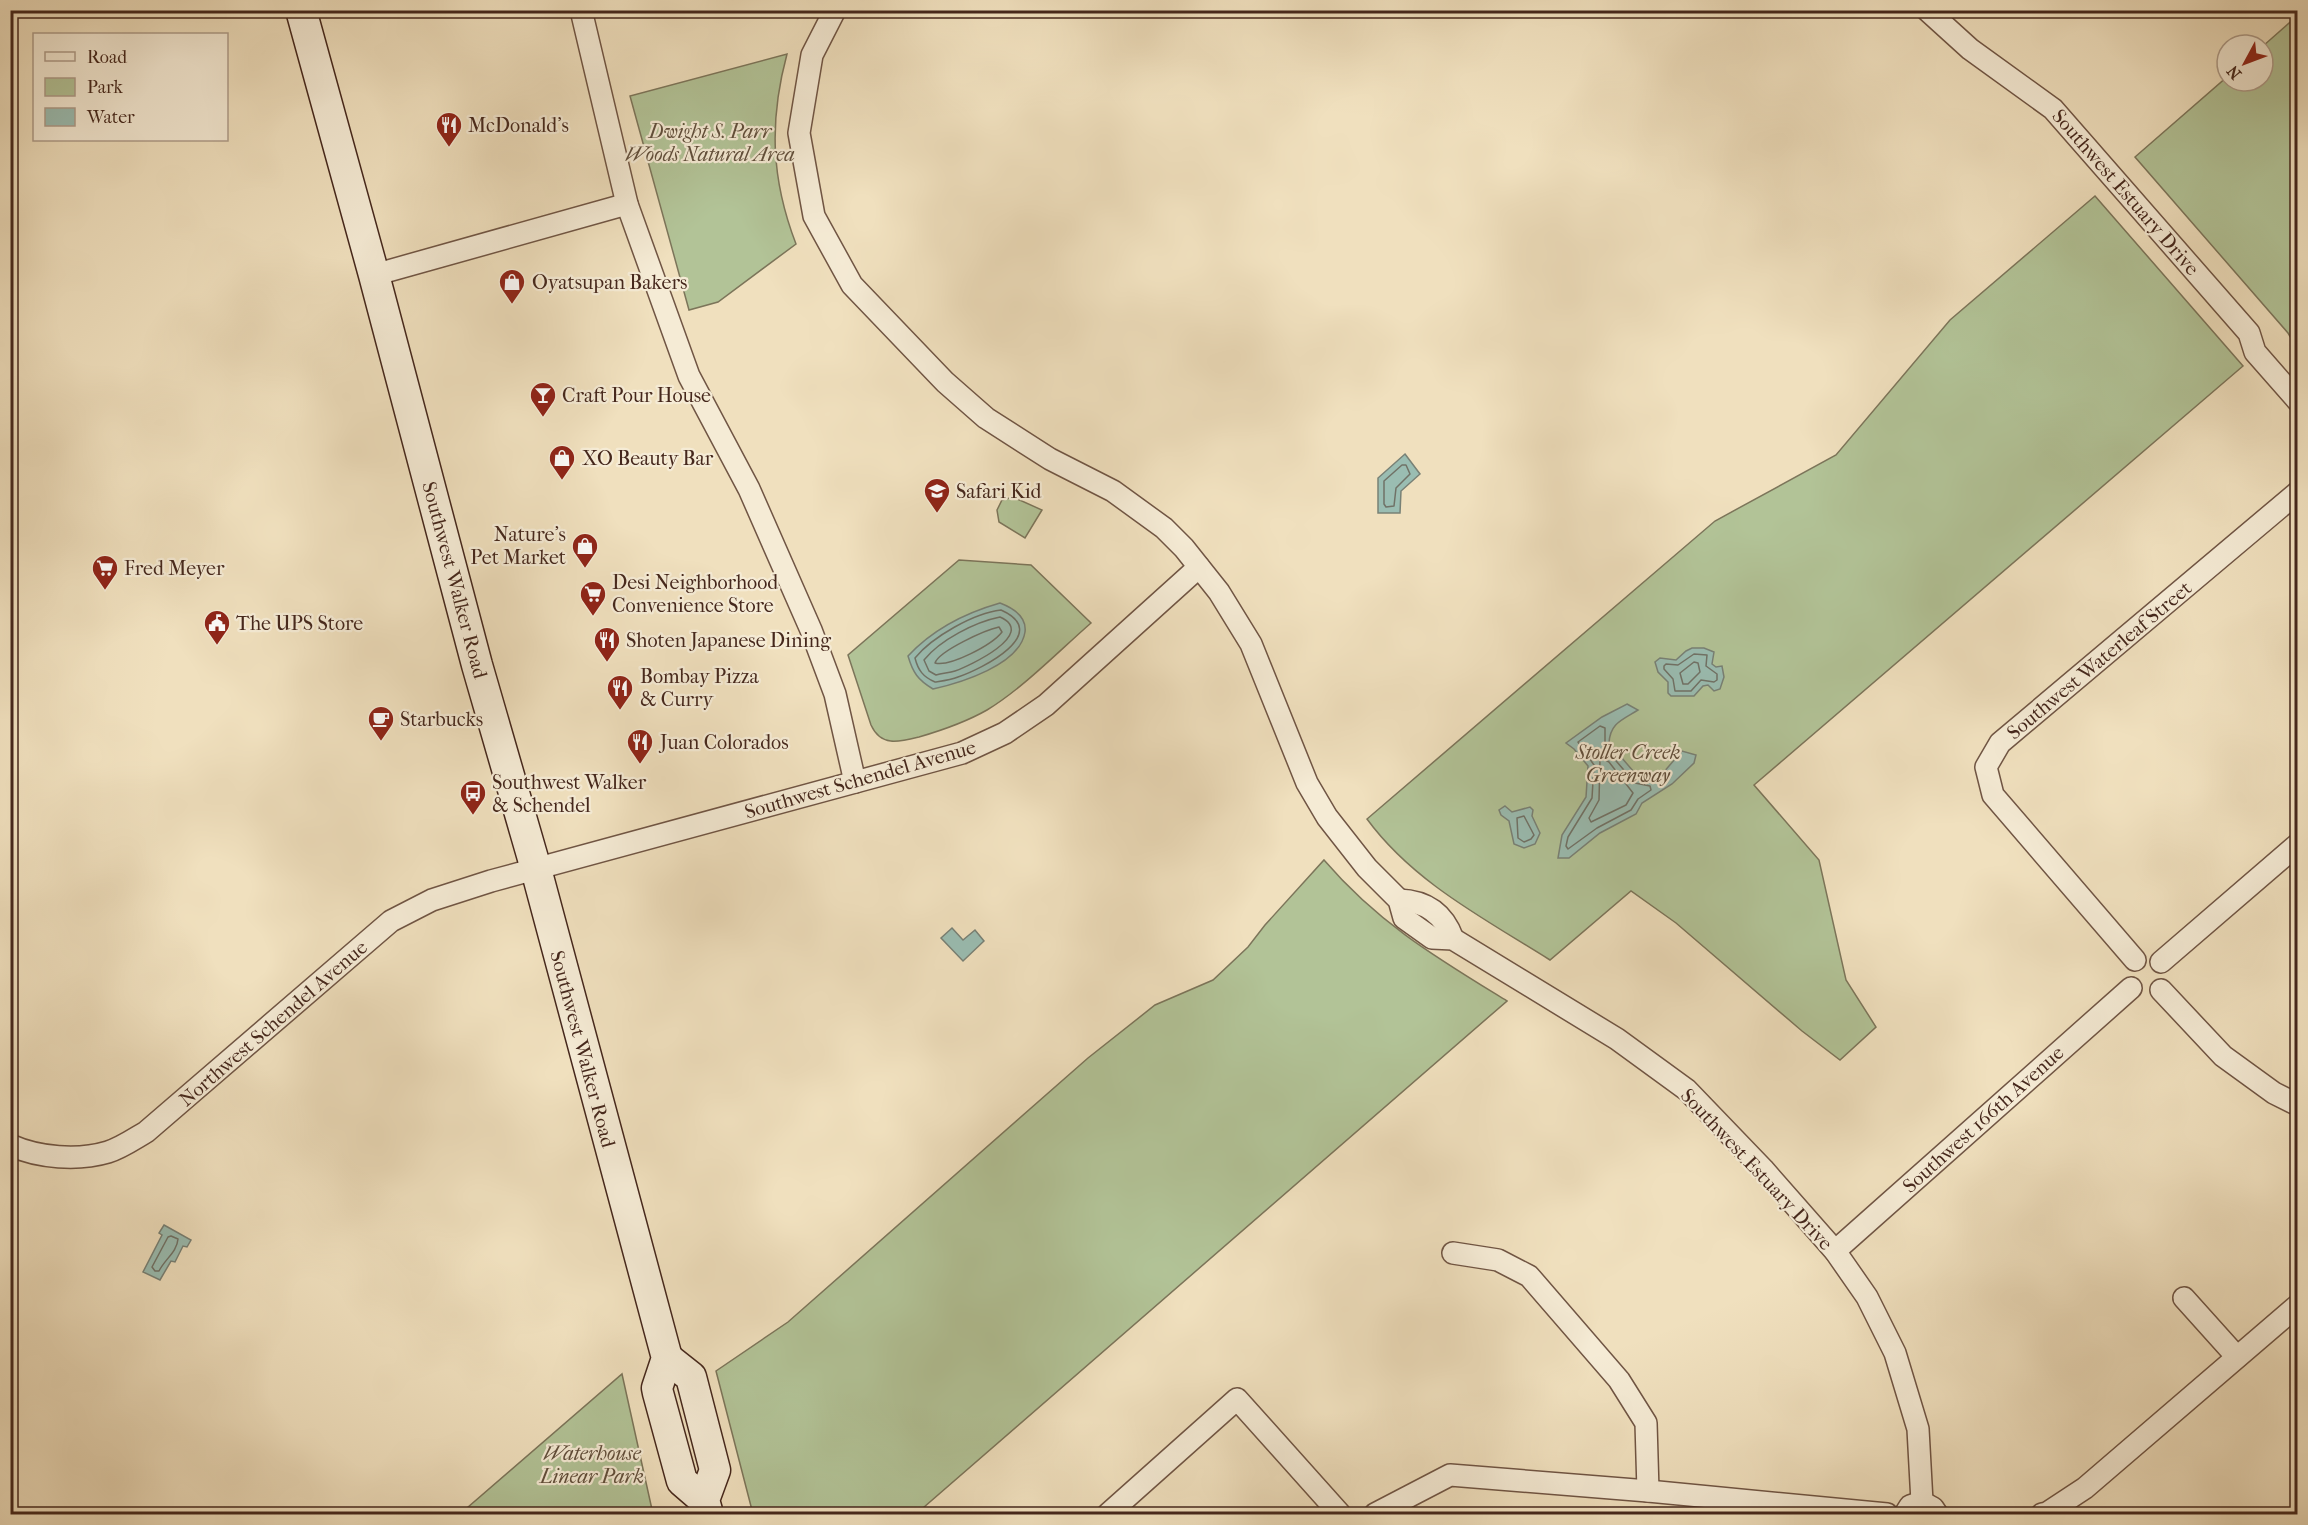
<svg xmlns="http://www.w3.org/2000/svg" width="2308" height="1525" viewBox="0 0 2308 1525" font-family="'IM FELL French Canon',serif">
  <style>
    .green { fill: #b2c397; stroke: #7c755a; stroke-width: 1.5 }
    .water { fill: #9abdb2; stroke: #788176; stroke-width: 1.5 }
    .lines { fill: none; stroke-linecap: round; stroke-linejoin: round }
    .shore { stroke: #707267; stroke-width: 1.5 }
    .street-casing { stroke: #705544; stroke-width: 24 }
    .secondary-casing { stroke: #45271c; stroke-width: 33 }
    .street { stroke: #f5ebd5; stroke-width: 21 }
    .secondary { stroke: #f5ebd5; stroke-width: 30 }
    .labels { text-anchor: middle; stroke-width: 4.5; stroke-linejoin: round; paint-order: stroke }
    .poi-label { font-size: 20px; fill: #45271c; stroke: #f5ebd5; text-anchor: start }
    .park-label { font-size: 20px; font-style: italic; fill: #604e3b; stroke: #f5ebd5 }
    .street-label { font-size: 20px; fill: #45271c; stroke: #f5ebd5 }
  </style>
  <rect width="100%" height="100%" fill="#f0e0be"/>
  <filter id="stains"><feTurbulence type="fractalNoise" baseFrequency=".00333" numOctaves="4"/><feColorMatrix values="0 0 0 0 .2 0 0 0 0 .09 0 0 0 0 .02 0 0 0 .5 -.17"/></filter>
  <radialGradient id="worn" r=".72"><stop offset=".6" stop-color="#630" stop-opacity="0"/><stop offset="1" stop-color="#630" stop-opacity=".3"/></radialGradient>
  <!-- green -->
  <g class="green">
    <polygon points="2297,16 2297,348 2288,333 2135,157 2227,77 2227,81 2263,81 2263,46"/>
    <path d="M787 54C769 121 771 179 796 244L718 302 689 310 630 96Z"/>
    <path d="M2095 196 2243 366 1754 785 1819 860 1846 980 1876 1027 1840 1060 1802 1031 1676 923 1631 891 1550 960C1485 919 1413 882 1367 819L1715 521 1836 455 1950 320Z"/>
    <polygon points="1013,497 1042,510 1025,538 999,522 997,510 1002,500"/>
    <path d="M959 560 1031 565 1091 623C1060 650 1022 689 987 710 966 722 943 730 919 737 899 742 881 747 871 725L848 655Z"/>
    <path d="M1324 860C1379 924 1437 958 1507 1001L916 1514H753L716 1371 788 1322 1088 1058 1155 1005 1213 980 1248 947 1265 925Z"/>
    <polygon points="622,1374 653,1514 460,1514"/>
  </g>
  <!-- water -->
  <g class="water">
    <polygon points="1405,454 1420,474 1401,491 1400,513 1378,513 1378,478"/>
    <path d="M1000 603C1013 608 1027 616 1025 632 1020 665 960 683 933 689 918 680 913 673 908 656 933 629 965 613 1000 603Z"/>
    <polygon points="1692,648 1704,648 1714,652 1712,664 1716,667 1722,666 1724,677 1720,689 1714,691 1708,685 1703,686 1694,696 1671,696 1668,693 1668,682 1658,672 1655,662 1660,658 1676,660 1686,651"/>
    <path d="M1627 704 1638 710C1622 720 1610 723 1609 743L1640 779 1656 781 1682 751 1696 755 1694 763 1672 784 1642 803 1636 814 1600 833 1569 858H1558L1562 835 1586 797 1588 766 1574 749 1566 743 1602 717Z"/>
    <polygon points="1505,806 1512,812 1530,807 1533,810 1532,816 1540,833 1535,844 1524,848 1514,844 1509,821 1501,815 1499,810"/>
    <polygon points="952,928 963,940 975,930 984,941 963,961 941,938"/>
    <polygon points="164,1225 191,1240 187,1247 183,1246 175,1262 171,1261 160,1280 143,1272 162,1235 159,1233"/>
  </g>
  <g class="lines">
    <!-- shore -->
    <g class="shore">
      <polygon points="1402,465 1406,465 1410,474 1396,488 1394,506 1386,507 1384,504 1384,481"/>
      <path d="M1001 610C1053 633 982 669 958 677 951 680 942 681 935 682 923 677 918 670 915 658 932 637 974 613 1001 610Z"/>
      <path d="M1000 617C1038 634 969 666 955 671 949 673 942 673 936 675L929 671 924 660C940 640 975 622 1000 617Z"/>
      <path d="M999 627 1002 632C992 645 950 667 935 663 939 651 985 630 999 627Z"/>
      <polygon points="1694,654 1707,655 1706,666 1717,674 1717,680 1714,682 1701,680 1691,691 1675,691 1673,679 1664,669 1664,666 1666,664 1678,665"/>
      <polygon points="1694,662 1698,663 1700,672 1688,684 1683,684 1680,673"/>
      <polygon points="1600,726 1605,728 1605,748 1635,783 1650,786 1651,790 1638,799 1631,810 1597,828 1568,849 1566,846 1568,837 1592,798 1594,765 1578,742"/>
      <polygon points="1602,758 1609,762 1633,793 1626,805 1591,822 1589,818 1599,800 1600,760"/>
      <polygon points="1524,816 1534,835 1531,839 1524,842 1518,838 1517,818"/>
      <path d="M171 1236 178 1239C177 1252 165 1259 159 1271H155L152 1267 168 1237Z"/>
    </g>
    <!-- street casing -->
    <g class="street-casing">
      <g id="street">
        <polyline points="581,10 627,204 689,376 749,489 811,630 835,694 855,782"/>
        <polyline points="835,10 812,55 799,133 814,216 852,285 945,382 986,418 1050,459 1113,491 1164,528 1184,548 1219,592 1251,644 1307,783 1327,817 1367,868 1399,900 1404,918 1432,938 1453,939 1617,1039 1687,1090 1763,1169 1835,1251 1867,1297 1895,1353 1918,1429 1922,1502"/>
        <polyline points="1927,10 1970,49 2053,109 2249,333 2255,352 2298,401"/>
        <polyline points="374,275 627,204"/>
        <path d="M1399 900C1426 901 1444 914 1453 939"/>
        <polyline points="2135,960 1993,795 1986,767 2000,743 2298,492"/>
        <polyline points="2161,962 2298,844"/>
        <polyline points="2161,990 2223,1056 2274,1093 2298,1105"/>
        <path d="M10 1145C39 1158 78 1161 108 1152 121 1148 134 1139 146 1132L391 921 432 900 491 881 962 753 1005 733 1046 705 1199 567"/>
        <polyline points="1835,1251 2131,988"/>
        <polyline points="1453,1253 1498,1260 1529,1276 1619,1380 1646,1423 1648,1491"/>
        <polyline points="2184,1298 2237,1357"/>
        <polyline points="1108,1514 1237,1399 1340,1514"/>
        <polyline points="1375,1514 1450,1475 1648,1491 1887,1514"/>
        <polyline points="1905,1514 1910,1506 1922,1502 1933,1508 1937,1514"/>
        <polyline points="2042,1514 2047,1513 2085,1488 2298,1305"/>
      </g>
    </g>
    <!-- secondary casing -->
    <g class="secondary-casing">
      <g id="secondary">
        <polyline points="301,10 374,275 477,665 536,869 667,1358 657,1388 658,1393 682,1481 704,1500"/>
        <polyline points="667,1358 691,1377 715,1470 704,1500 708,1514"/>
      </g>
    </g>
    <!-- street -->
    <use href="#street" class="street"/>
    <!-- secondary -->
    <use href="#secondary" class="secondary"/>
  </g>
  <!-- icons -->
  <defs>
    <g id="restaurant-pin" transform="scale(1.35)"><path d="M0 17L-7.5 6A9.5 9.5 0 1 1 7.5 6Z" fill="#8f2418" stroke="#f5ebd5"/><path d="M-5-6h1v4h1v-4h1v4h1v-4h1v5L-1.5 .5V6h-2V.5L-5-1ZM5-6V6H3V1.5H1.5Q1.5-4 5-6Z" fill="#fff"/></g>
    <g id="shop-pin" transform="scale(1.35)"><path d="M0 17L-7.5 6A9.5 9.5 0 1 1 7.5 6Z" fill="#8f2418" stroke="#f5ebd5"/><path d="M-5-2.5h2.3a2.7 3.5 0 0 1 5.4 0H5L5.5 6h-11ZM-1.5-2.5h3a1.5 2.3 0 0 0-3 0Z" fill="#fff"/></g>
    <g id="bar-pin" transform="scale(1.35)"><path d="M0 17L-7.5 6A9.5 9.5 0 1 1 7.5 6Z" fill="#8f2418" stroke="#f5ebd5"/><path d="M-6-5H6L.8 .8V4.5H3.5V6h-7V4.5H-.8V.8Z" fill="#fff"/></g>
    <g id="school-pin" transform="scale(1.35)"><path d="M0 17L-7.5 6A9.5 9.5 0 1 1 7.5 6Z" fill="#8f2418" stroke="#f5ebd5"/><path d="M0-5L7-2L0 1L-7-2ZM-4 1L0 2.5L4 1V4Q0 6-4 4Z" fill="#fff"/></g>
    <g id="supermarket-pin" transform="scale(1.35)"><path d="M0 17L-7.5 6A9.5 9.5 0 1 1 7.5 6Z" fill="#8f2418" stroke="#f5ebd5"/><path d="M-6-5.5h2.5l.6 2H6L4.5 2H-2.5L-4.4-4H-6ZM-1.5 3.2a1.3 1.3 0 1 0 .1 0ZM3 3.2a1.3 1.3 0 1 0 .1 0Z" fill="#fff"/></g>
    <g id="civic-pin" transform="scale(1.35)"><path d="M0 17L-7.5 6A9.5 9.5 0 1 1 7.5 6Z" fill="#8f2418" stroke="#f5ebd5"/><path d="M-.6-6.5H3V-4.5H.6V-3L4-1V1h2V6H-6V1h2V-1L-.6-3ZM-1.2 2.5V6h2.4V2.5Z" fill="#fff"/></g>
    <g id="cafe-pin" transform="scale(1.35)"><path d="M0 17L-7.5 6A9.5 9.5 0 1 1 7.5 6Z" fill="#8f2418" stroke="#f5ebd5"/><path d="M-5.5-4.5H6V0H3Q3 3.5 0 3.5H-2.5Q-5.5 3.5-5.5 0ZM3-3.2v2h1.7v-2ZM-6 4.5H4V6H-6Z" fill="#fff"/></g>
    <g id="bus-pin" transform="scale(1.35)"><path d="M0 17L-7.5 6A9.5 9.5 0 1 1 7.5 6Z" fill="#8f2418" stroke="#f5ebd5"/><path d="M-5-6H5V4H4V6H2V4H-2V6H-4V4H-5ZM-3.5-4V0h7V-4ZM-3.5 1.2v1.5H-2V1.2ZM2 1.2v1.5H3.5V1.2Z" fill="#fff"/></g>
  </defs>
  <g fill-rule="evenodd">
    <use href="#restaurant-pin" x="449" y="125"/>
    <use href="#shop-pin" x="512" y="282"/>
    <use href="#bar-pin" x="543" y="395"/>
    <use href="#shop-pin" x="562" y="458"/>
    <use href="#school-pin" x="937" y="491"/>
    <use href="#shop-pin" x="585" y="546"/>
    <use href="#supermarket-pin" x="105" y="568"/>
    <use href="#supermarket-pin" x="593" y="594"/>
    <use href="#civic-pin" x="217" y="623"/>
    <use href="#restaurant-pin" x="607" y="640"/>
    <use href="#restaurant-pin" x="620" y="688"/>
    <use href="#cafe-pin" x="381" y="719"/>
    <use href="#restaurant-pin" x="640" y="742"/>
    <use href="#bus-pin" x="473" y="793"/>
  </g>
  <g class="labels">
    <!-- poi labels -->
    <g class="poi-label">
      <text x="468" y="132">McDonald's</text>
      <text x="532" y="289">Oyatsupan Bakers</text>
      <text x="562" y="402">Craft Pour House</text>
      <text x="582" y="465">XO Beauty Bar</text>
      <text x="956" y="498">Safari Kid</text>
      <text x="566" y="541" text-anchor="end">Nature's<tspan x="566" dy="23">Pet Market</tspan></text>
      <text x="124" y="575">Fred Meyer</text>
      <text x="612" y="589">Desi Neighborhood<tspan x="612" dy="23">Convenience Store</tspan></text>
      <text x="236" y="630">The UPS Store</text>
      <text x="626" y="647">Shoten Japanese Dining</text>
      <text x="640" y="683">Bombay Pizza<tspan x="640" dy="23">&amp; Curry</tspan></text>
      <text x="400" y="726">Starbucks</text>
      <text x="660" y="749">Juan Colorados</text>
      <text x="492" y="789">Southwest Walker<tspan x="492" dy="23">&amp; Schendel</tspan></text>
    </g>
    <!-- park labels -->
    <g class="park-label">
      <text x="710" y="138">Dwight S. Parr<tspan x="710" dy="23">Woods Natural Area</tspan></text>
      <text x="1628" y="759">Stoller Creek<tspan x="1628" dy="23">Greenway</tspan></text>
      <text x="592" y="1460">Waterhouse<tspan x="592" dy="23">Linear Park</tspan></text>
    </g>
    <!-- street labels -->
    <g class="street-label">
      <text transform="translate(2126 192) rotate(49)" y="7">Southwest Estuary Drive</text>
      <text transform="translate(455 580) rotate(75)" y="7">Southwest Walker Road</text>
      <text transform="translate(2099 660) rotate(-40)" y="7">Southwest Waterleaf Street</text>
      <text transform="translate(860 779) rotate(-16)" y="7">Southwest Schendel Avenue</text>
      <text transform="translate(273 1023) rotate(-41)" y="7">Northwest Schendel Avenue</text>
      <text transform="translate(583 1049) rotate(75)" y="7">Southwest Walker Road</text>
      <text transform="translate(1983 1119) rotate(-42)" y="7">Southwest 166th Avenue</text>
      <text transform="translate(1757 1169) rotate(47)" y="7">Southwest Estuary Drive</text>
    </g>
  </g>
  <!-- margin -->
  <rect width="2308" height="1525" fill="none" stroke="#f0e0be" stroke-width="36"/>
  <rect x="12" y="12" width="2284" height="1501" fill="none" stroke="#45271c" stroke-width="3"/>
  <rect x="18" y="18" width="2272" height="1489" fill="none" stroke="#45271c" stroke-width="1.5"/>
  <!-- legend -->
  <rect x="33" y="33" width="195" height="108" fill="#f5ebd5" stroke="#af9d8b" stroke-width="1.5"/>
  <rect x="45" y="52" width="30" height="9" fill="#f5ebd5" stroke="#af9d8b" stroke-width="1.5"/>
  <text x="87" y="63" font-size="18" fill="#45271c">Road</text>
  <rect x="45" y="78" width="30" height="18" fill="#b2c397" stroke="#af9d8b" stroke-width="1.5"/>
  <text x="87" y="93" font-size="18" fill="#45271c">Park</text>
  <rect x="45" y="108" width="30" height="18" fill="#9abdb2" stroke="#af9d8b" stroke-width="1.5"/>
  <text x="87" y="123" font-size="18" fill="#45271c">Water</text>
  <!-- north arrow -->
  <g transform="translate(2245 63) rotate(229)"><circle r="28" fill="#f5ebd5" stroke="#af9d8b" stroke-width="1.5"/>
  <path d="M0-4.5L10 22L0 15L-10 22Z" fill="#8f2418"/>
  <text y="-9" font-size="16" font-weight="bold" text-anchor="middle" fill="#45271c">N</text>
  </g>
  <rect width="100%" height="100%" filter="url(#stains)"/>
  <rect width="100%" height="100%" fill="url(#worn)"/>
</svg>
